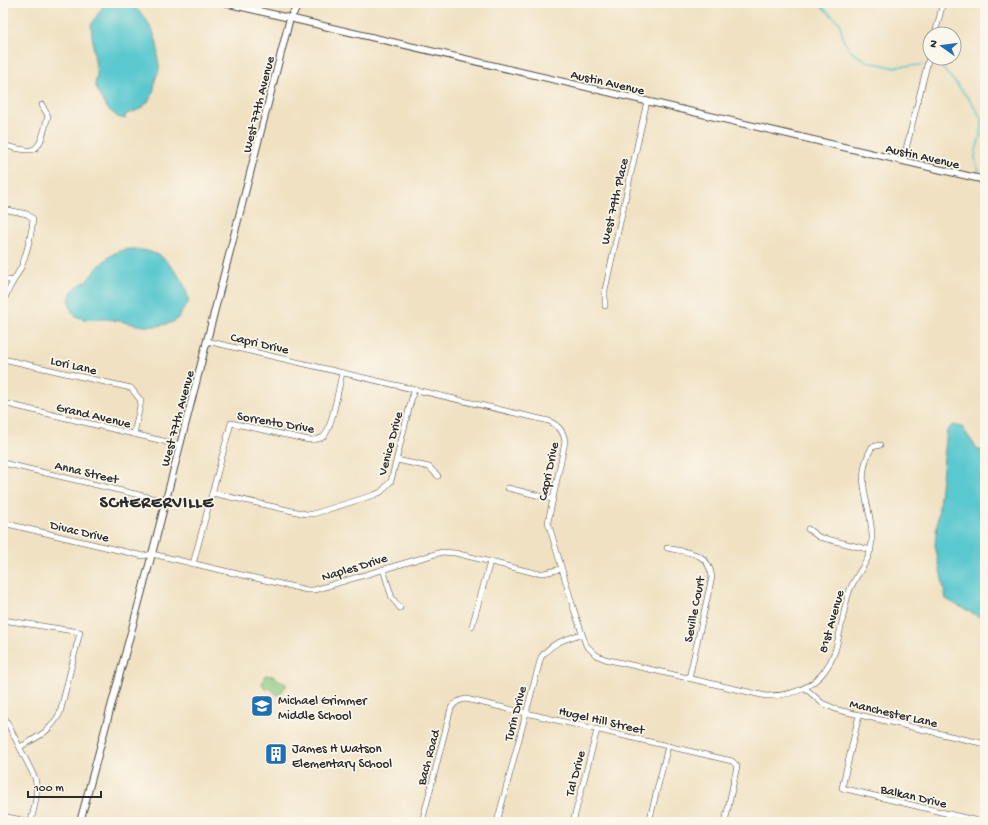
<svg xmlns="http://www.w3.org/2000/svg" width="988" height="825" viewBox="0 0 988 825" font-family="'Gochi Hand',sans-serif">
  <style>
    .green { fill: #87c67d; stroke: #597854 }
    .water { fill: #5ac8cf; stroke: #427a7d }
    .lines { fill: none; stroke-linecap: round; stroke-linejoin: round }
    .stream { stroke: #5ac8cf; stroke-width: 1.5 }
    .minor-casing { stroke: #494642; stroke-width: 6 }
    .tertiary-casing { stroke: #494642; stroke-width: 8 }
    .minor { stroke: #fff; stroke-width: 5 }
    .tertiary { stroke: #fff; stroke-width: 6 }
    .labels { text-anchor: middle; stroke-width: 3.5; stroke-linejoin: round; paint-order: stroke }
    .street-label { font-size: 13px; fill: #2b2b2b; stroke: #fbf7ec }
    .poi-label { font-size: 13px; fill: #2b2b2b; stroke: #fbf7ec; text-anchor: start }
    .district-label { font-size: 17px; font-weight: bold; letter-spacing: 1px; fill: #2b2b2b; stroke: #fbf7ec }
  </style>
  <rect width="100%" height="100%" fill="#fbf7ec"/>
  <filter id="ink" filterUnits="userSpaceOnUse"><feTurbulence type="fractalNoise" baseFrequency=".025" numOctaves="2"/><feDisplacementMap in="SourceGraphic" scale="8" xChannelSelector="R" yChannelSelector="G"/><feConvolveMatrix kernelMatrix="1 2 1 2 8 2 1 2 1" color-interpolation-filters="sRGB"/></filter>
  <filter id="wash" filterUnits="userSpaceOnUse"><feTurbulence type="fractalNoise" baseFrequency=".012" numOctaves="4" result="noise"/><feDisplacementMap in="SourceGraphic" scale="16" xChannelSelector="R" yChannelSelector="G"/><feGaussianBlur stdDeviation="0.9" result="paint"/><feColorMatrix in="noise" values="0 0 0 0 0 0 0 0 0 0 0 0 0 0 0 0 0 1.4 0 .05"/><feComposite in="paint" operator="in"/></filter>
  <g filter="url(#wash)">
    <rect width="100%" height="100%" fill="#f0e1c2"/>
    <!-- green -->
    <polygon class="green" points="265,675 273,676 286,684 286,686 280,695 276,695 271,689 265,689 262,684"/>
    <!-- water -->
    <g class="water">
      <path d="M105 3C111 3 120 2 126 4 144 9 156 33 158 50 158 53 157 56 158 59 158 63 160 65 159 69 159 73 156 76 155 80 154 99 145 110 126 114L125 119 118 117 108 109 99 95 95 84 97 75 94 53 91 25Z"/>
      <path d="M135 249C143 250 154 252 162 257 174 268 190 288 188 304 182 309 179 320 173 322 145 332 133 322 107 319 96 318 78 324 71 310 68 304 69 295 73 290 77 286 82 284 86 281 97 270 106 254 123 250 126 249 131 249 135 249Z"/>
      <polygon points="953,425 962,427 978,450 985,451 985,620 946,599 935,545 947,430"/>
    </g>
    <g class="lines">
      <!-- stream -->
      <g class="stream">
        <polyline points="820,3 820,5 840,23 843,39 849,50 866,61 891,67 922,65"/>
        <path d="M935 63 939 64C949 76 982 110 982 124 982 141 969 155 979 171"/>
      </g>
    </g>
  </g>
  <g filter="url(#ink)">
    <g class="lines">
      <!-- minor casing -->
      <g class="minor-casing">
        <g id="minor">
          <polyline points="935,34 943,3"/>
          <path d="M3 145C11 147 22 151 31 150 42 149 45 125 48 116L42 105"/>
          <polyline points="903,161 930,53"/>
          <path d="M3 209 27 214 33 219C32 232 27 252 22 265 16 279 6 290 3 305"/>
          <polyline points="3,279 13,281"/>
          <polyline points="605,306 605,290 647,101"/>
          <path d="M207 341 549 421C558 425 564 431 565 442L548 522 574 610 586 645 596 655 605 659 766 696C798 696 824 683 835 651 841 632 843 611 849 592 856 572 871 563 872 539 873 506 852 481 872 447L880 445"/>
          <polyline points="3,359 131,388 141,401 134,434"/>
          <polyline points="3,403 180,445"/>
          <polyline points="397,460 429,467 438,476"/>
          <polyline points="3,463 165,501"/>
          <polyline points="508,488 552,499"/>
          <polyline points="212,493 306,514 313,514 374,495 381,492 391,481 414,389"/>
          <polyline points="3,523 143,556 152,554 307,590 314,590 442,552 455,553 535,573 544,573 561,569"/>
          <polyline points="808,529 819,537 871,550"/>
          <path d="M667 548C689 553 708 551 712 577L689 678"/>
          <path d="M193 564 231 423 309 440C314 440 320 440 324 436 332 428 339 386 342 373"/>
          <polyline points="383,569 392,598 400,608"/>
          <path d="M3 620 80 632 60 713C49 733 39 736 20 747"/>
          <polyline points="472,626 490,562"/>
          <polyline points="805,688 822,703 838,710 985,744"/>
          <path d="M3 714 35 778C39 793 34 807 31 822"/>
          <polyline points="859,715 842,788 982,822"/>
          <polyline points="3,816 30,822"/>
          <path d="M422 822 451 708C455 702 459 700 466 699L732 761 737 766 725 822"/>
          <path d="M497 822 541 657C553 642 564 640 581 634"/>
          <polyline points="573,822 597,730"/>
          <polyline points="649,822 668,746"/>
          <polyline points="948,822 949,814"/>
        </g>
      </g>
      <!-- tertiary casing -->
      <g class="tertiary-casing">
        <g id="tertiary">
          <polyline points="225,3 985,180"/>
          <polyline points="80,822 152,554 290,18 296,9 298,3"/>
        </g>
      </g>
      <!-- minor -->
      <use href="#minor" class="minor"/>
      <!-- tertiary -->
      <use href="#tertiary" class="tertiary"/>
    </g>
  </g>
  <!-- icons -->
  <defs>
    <g id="school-square" transform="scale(1.15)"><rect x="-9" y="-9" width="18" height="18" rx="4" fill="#1f6fb2" stroke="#fbf7ec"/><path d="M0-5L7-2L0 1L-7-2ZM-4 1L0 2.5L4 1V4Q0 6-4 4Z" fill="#fff"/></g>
    <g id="building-square" transform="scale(1.15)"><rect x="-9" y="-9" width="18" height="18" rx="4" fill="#1f6fb2" stroke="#fbf7ec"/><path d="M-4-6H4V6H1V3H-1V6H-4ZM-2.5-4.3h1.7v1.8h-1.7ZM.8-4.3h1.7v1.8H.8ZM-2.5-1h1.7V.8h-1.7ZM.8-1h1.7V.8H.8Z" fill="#fff"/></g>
  </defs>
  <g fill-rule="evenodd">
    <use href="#school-square" x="262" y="706"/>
    <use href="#building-square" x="276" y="754"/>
  </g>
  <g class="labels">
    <!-- street labels -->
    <g class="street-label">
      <text transform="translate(608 81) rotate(13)" y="5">Austin Avenue</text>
      <text transform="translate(257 104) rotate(-76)" y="5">West 77th Avenue</text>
      <text transform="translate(923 155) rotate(13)" y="5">Austin Avenue</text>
      <text transform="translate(613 201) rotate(-77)" y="5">West 79th Place</text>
      <text transform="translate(260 342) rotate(13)" y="5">Capri Drive</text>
      <text transform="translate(74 364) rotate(13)" y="5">Lori Lane</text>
      <text transform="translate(94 414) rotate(13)" y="5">Grand Avenue</text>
      <text transform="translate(176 418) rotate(-75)" y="5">West 77th Avenue</text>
      <text transform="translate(276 421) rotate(10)" y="5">Sorrento Drive</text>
      <text transform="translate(389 443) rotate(-75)" y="5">Venice Drive</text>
      <text transform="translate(87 471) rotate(13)" y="5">Anna Street</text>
      <text transform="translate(547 471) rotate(-78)" y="5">Capri Drive</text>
      <text transform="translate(80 530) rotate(13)" y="5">Divac Drive</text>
      <text transform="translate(354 566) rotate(-17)" y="5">Naples Drive</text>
      <text transform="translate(693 609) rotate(-79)" y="5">Seville Court</text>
      <text transform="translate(830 621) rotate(-74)" y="5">81st Avenue</text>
      <text transform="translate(894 712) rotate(13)" y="5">Manchester Lane</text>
      <text transform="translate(514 713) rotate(-75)" y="5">Turin Drive</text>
      <text transform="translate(602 719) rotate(13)" y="5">Hugel Hill Street</text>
      <text transform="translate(427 757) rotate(-75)" y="5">Bach Road</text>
      <text transform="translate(574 773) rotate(-75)" y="5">Tal Drive</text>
      <text transform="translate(914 795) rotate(13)" y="5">Balkan Drive</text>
    </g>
    <!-- poi labels -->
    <g class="poi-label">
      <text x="278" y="704">Michael Grimmer<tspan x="278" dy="15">Middle School</tspan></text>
      <text x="292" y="752">James H Watson<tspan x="292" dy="15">Elementary School</tspan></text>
    </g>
    <!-- district labels -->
    <g class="district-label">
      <text x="157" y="507">SCHERERVILLE</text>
    </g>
  </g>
  <!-- margin -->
  <rect width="988" height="825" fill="none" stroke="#fbf7ec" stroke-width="16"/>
  <!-- north arrow -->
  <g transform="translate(942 46) rotate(284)"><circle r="19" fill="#fbf7ec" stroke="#a8a59f"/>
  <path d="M0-3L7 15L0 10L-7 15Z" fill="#1f6fb2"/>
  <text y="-6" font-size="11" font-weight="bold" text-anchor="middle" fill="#2b2b2b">N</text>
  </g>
  <!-- scale -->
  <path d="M28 791v6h73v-6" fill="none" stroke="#2b2b2b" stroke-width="2"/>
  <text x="34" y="791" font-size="12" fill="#2b2b2b" stroke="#fbf7ec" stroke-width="3" paint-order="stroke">100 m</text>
</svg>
